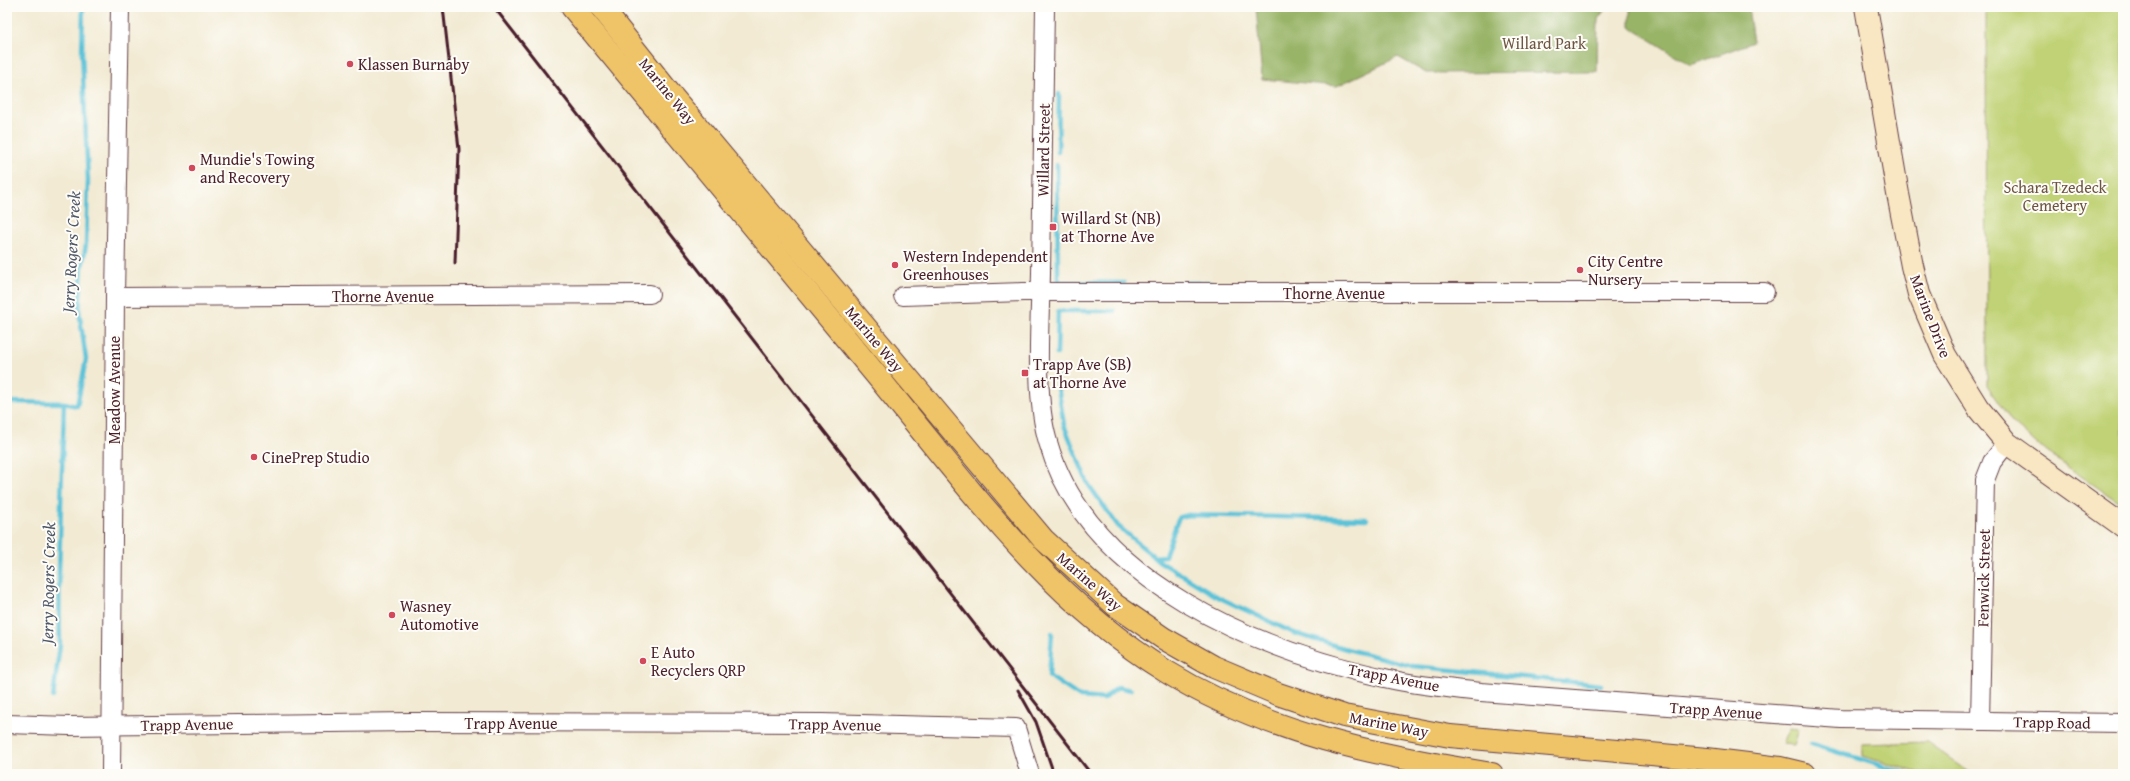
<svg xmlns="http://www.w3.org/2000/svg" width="2130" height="781" viewBox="0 0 2130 781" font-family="'Gentium Book Plus',serif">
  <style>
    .green { fill: #c0d275; stroke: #857850 }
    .forest { fill: #98b466; stroke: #716a48 }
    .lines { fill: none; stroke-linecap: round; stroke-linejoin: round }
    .stream { stroke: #5bc2d8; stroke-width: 4.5 }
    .street-casing { stroke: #633d44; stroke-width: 20 }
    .secondary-casing { stroke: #633d44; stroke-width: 24 }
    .primary-casing { stroke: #633d44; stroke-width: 24 }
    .street { stroke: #fff; stroke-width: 18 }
    .secondary { stroke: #f9e7c3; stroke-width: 22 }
    .primary { stroke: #efc469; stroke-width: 22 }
    .rail { stroke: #4a1f2b; stroke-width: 3 }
    .poi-dot { fill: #d1495b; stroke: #fdfcf7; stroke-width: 1.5 }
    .labels { text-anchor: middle; stroke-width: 4; stroke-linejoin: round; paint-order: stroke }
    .park-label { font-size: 16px; fill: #6d5541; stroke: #fdfcf7 }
    .poi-label { font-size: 16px; fill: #4a1f2b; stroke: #fdfcf7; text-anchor: start }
    .street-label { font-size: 16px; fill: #4a1f2b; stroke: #fdfcf7 }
    .water-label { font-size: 17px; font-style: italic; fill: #505868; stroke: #fdfcf7 }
  </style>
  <rect width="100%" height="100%" fill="#fdfcf7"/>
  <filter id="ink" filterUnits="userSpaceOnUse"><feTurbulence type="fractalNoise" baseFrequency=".025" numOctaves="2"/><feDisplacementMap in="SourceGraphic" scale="8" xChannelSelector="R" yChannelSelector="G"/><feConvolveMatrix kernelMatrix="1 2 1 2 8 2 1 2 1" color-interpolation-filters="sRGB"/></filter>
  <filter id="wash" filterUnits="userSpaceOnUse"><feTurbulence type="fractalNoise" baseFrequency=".012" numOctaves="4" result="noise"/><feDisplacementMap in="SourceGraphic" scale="16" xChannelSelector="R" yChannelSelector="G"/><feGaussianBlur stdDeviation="0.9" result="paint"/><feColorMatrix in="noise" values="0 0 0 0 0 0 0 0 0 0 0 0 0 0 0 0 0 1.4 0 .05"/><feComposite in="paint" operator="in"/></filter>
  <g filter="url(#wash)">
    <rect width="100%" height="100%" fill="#f2ead3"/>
    <!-- green -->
    <g class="green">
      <polygon points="1986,7 2123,7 2123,505 2046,452 2012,422 1987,385"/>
      <polygon points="1789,728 1799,729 1794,745 1782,744"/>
      <polygon points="1927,742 1969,772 1977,774 1923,774 1862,756 1862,744"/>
    </g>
    <!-- forest -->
    <g class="forest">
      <polygon points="1256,7 1607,7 1598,19 1597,72 1426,73 1398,57 1337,86 1262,79"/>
      <polygon points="1630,7 1748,7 1753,42 1691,65 1630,27"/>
    </g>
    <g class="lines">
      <!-- stream -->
      <g class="stream">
        <polyline points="1058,152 1059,94"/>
        <polyline points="1057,165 1058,279 1060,282 1124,283"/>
        <polyline points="1175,283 1210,283"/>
        <polyline points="1057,354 1058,311 1114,311"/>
        <polyline points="1055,368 1064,425 1088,484 1118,526 1159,561 1218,597 1294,633 1343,648 1413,666 1601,685"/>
        <polyline points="7,402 64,403"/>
        <polyline points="1155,557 1165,556 1177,522 1180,517 1188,515 1367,519"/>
        <polyline points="1052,633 1049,676 1080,697 1104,699 1118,687 1131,690"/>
        <polyline points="53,697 60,644 59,573 64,403 77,406 86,359 79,311 82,267 86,245 88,180 82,53 83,7"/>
        <polyline points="1811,744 1908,774"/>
        <polyline points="50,772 50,774"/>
      </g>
    </g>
  </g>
  <g filter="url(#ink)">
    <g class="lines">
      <!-- street casing -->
      <g class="street-casing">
        <g id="street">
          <path d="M1045 7C1043 96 1043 185 1041 273 1040 323 1034 395 1048 442 1088 582 1260 651 1389 679 1419 686 1450 688 1481 692L1841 719 2123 723"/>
          <polyline points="903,296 1023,292 1765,292"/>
          <polyline points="115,297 650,294"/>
          <polyline points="1980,721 1985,480 1992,462 2007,443"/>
          <polyline points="7,724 69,726 410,722 822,723 1016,728 1030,774"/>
          <polyline points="111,774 115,297 120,7"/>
        </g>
      </g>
      <!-- secondary casing -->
      <g class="secondary-casing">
        <polyline id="secondary" points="1866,7 1898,194 1912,266 1919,294 1945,355 1978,408 2007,443 2123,526"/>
      </g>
      <!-- primary casing -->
      <g class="primary-casing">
        <g id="primary">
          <path d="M572 7C673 130 775 253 877 376 964 482 1049 600 1167 672 1266 733 1379 756 1492 774"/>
          <polyline points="601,7 671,95 1043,539 1115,605 1163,638 1214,667 1278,694 1344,716 1450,736 1707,759 1780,768 1805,774"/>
        </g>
      </g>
      <!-- street -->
      <use href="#street" class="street"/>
      <!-- secondary -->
      <use href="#secondary" class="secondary"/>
      <!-- primary -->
      <use href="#primary" class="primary"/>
      <!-- rail -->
      <g class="rail">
        <polyline points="443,7 459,149 455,263"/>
        <polyline points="494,7 1091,774"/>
        <polyline points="1018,690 1036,722 1054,774"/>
      </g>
    </g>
  </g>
  <!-- markers -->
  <g class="poi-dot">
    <circle cx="350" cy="64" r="4"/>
    <circle cx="192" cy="168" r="4"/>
    <rect x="1049" y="223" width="8" height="8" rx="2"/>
    <circle cx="895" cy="265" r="4"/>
    <circle cx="1580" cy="270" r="4"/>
    <rect x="1021" y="369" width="8" height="8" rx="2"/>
    <circle cx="254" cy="457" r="4"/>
    <circle cx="392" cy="615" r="4"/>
    <circle cx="643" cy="661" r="4"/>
  </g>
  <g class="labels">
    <!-- park labels -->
    <g class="park-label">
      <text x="1544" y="49">Willard Park</text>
      <text x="2055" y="193">Schara Tzedeck<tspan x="2055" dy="18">Cemetery</tspan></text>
    </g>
    <!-- poi labels -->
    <g class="poi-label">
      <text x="358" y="70">Klassen Burnaby</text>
      <text x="200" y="165">Mundie's Towing<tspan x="200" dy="18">and Recovery</tspan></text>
      <text x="1061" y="224">Willard St (NB)<tspan x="1061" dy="18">at Thorne Ave</tspan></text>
      <text x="903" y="262">Western Independent<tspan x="903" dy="18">Greenhouses</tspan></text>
      <text x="1588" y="267">City Centre<tspan x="1588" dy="18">Nursery</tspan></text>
      <text x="1033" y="370">Trapp Ave (SB)<tspan x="1033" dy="18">at Thorne Ave</tspan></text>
      <text x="262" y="463">CinePrep Studio</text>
      <text x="400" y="612">Wasney<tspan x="400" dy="18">Automotive</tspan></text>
      <text x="651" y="658">E Auto<tspan x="651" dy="18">Recyclers QRP</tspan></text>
    </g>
    <!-- street labels -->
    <g class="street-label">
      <text transform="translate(668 91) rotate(51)" y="6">Marine Way</text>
      <text transform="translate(1043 150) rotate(-89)" y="6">Willard Street</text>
      <text x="1334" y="299">Thorne Avenue</text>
      <text x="383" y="302">Thorne Avenue</text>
      <text transform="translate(1931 316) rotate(69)" y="6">Marine Drive</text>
      <text transform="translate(875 339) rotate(50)" y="6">Marine Way</text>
      <text transform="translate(114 390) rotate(-90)" y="6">Meadow Avenue</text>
      <text transform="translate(1983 578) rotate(-89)" y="6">Fenwick Street</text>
      <text transform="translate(1090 581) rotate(41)" y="6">Marine Way</text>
      <text transform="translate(1394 677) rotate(11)" y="6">Trapp Avenue</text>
      <text transform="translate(1716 710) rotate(4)" y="6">Trapp Avenue</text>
      <text transform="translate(2052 722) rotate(1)" y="6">Trapp Road</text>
      <text x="511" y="729">Trapp Avenue</text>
      <text transform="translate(187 724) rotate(-1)" y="6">Trapp Avenue</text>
      <text transform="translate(835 724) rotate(1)" y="6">Trapp Avenue</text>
      <text transform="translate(1389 724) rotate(11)" y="6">Marine Way</text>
    </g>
    <!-- water labels -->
    <g class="water-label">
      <text transform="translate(71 252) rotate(-87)" y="6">Jerry Rogers' Creek</text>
      <text transform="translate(48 583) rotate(-89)" y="6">Jerry Rogers' Creek</text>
    </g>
  </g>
  <!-- margin -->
  <rect width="2130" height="781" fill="none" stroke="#fdfcf7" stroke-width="24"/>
</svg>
